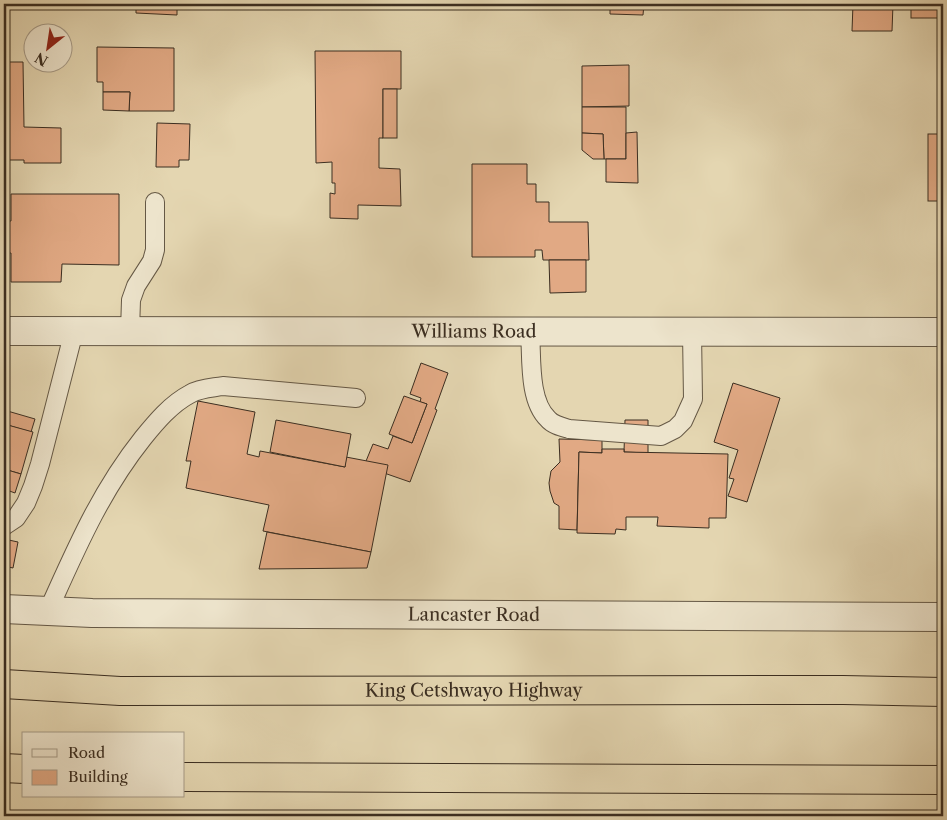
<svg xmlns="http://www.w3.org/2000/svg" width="947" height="820" viewBox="0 0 947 820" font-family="'Libre Caslon Text',serif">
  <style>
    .building { fill: #e1a984; stroke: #3b2e21 }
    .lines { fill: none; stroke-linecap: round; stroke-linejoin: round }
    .service-casing { stroke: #655845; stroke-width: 20 }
    .minor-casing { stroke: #655845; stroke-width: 30 }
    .tertiary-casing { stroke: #655845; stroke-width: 30 }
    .motorway-casing { stroke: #3b2e21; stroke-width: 30 }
    .service { stroke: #ede4cc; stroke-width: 18 }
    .minor { stroke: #ede4cc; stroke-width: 28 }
    .tertiary { stroke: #ede4cc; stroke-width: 28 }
    .motorway { stroke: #e4d6b1; stroke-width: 28 }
    .labels { text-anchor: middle; stroke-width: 4.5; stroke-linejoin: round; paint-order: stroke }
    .street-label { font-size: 18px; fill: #3b2e21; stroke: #ede4cc }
  </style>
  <rect width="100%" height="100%" fill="#e4d6b1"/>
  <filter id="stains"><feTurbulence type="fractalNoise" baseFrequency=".004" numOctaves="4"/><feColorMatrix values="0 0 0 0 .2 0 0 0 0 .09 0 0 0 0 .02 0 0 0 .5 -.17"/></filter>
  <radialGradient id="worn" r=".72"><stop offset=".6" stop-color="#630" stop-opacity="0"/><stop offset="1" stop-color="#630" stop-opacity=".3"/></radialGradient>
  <!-- building -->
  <g class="building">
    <polygon points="136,4 177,4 177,15 136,13"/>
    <polygon points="610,4 644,4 643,15 610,14"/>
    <polygon points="853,4 893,4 892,31 852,31"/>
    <rect x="911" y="4" width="32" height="14"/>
    <polygon points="97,47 174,48 174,111 129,111 130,92 103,92 103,82 97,82"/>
    <polygon points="315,51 401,51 401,89 383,89 383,138 379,138 379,168 400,169 401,206 358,205 358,219 330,218 330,193 335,194 335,183 332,183 332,162 316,163"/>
    <polygon points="4,62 23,62 24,127 61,128 61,163 24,163 24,160 4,160"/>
    <polygon points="629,65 629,106 582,107 582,66"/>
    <rect x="383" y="89" width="14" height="49"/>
    <polygon points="103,92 130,92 129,111 103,110"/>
    <polygon points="582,107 626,107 626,159 604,159 603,134 582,133"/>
    <polygon points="157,123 190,124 189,160 179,160 179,167 156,167"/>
    <polygon points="637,132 638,183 606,182 606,159 626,159 626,133"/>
    <polygon points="582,133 603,134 604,159 593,159 582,150"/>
    <rect x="928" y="134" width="15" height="67"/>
    <polygon points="472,164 527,164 527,184 536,184 536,202 549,202 549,222 588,222 589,260 543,260 542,250 535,250 535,257 472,257"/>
    <rect x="4" y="193" width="1" height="28"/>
    <polygon points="11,194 119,194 119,265 62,264 61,282 11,282 11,253 4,253 4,221 11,221"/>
    <polygon points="549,260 586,260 586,292 550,293"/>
    <polygon points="421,363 448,373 435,409 437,410 410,482 364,466 373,444 388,449 393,436 412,443 427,404 420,402 421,398 410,394"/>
    <polygon points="733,383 780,398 747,502 728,496 734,479 729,478 738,450 714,442"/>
    <polygon points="404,396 427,404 412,443 389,434"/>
    <polygon points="198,401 255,412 247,454 259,457 260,451 345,467 346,457 388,465 371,552 263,531 269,505 186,488 191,461 186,461"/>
    <polygon points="4,410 35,419 31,432 4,424"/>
    <polygon points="276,420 351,434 345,467 270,452"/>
    <polygon points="625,420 648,420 648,453 624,452"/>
    <polygon points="4,424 33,432 21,474 4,469"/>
    <polygon points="559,439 602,440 602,453 579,452 577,530 559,529 559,506 554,503 550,491 549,483 551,471 560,462"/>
    <polygon points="602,449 624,449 624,452 728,454 726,518 709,518 709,528 657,526 658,517 626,517 626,530 616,529 615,534 577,533 579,452 602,453"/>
    <polygon points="4,469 21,474 15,493 4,489"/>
    <polygon points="267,532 371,552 367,568 259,569"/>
    <polygon points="4,539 18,542 13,568 4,566"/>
  </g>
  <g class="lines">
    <!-- service casing -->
    <g class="service-casing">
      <g id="service">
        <polyline points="130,331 131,300 136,286 152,261 155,250 155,202"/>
        <path d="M530 331C532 357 528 400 548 419 553 425 562 427 569 429L661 436 675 429 683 421 693 399 692 332"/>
        <polyline points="4,526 16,518 26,503 33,486 40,464 74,331"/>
        <path d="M48 611C76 549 100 492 143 438 156 422 171 404 190 394 200 388 212 388 223 386L356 398"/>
      </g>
    </g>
    <!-- minor casing -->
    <g class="minor-casing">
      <g id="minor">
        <path id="s1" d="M4 331 943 332"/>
      </g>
    </g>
    <!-- tertiary casing -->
    <g class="tertiary-casing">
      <g id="tertiary">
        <path id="s2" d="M4 609 92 613 943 617"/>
      </g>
    </g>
    <!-- motorway casing -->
    <g class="motorway-casing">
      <g id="motorway">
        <path id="s3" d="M4 684 120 691 843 690 943 692"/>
        <polyline points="4,768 24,769"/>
        <polyline points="184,777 943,780"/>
      </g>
    </g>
    <!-- service -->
    <use href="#service" class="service"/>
    <!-- minor -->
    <use href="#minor" class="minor"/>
    <!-- tertiary -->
    <use href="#tertiary" class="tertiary"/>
    <!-- motorway -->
    <use href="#motorway" class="motorway"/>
  </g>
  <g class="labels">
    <!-- street labels -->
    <g class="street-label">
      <text dy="6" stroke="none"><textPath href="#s1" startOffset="470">Williams Road</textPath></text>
      <text dy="6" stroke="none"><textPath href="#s2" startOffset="470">Lancaster Road</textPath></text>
      <text dy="6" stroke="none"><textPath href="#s3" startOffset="470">King Cetshwayo Highway</textPath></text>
    </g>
  </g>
  <!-- margin -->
  <rect width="947" height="820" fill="none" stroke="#e4d6b1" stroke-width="20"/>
  <rect x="5" y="5" width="937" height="810" fill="none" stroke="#3b2e21" stroke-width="2.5"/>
  <rect x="10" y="10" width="927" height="800" fill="none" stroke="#3b2e21"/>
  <!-- legend -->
  <rect x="22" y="732" width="162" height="65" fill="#ede4cc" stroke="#a69b88"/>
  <rect x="32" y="749" width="25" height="8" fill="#ede4cc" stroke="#a69b88"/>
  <text x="68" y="758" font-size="15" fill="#3b2e21">Road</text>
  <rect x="32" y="770" width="25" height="15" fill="#e1a984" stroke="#a69b88"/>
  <text x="68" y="782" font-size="15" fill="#3b2e21">Building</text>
  <!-- north arrow -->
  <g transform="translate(48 48) rotate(210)"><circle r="24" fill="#ede4cc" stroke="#a69b88"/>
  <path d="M0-4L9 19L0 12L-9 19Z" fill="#8f2418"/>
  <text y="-8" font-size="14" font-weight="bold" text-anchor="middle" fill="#3b2e21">N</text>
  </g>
  <rect width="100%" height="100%" filter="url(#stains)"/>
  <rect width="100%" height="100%" fill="url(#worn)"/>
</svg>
